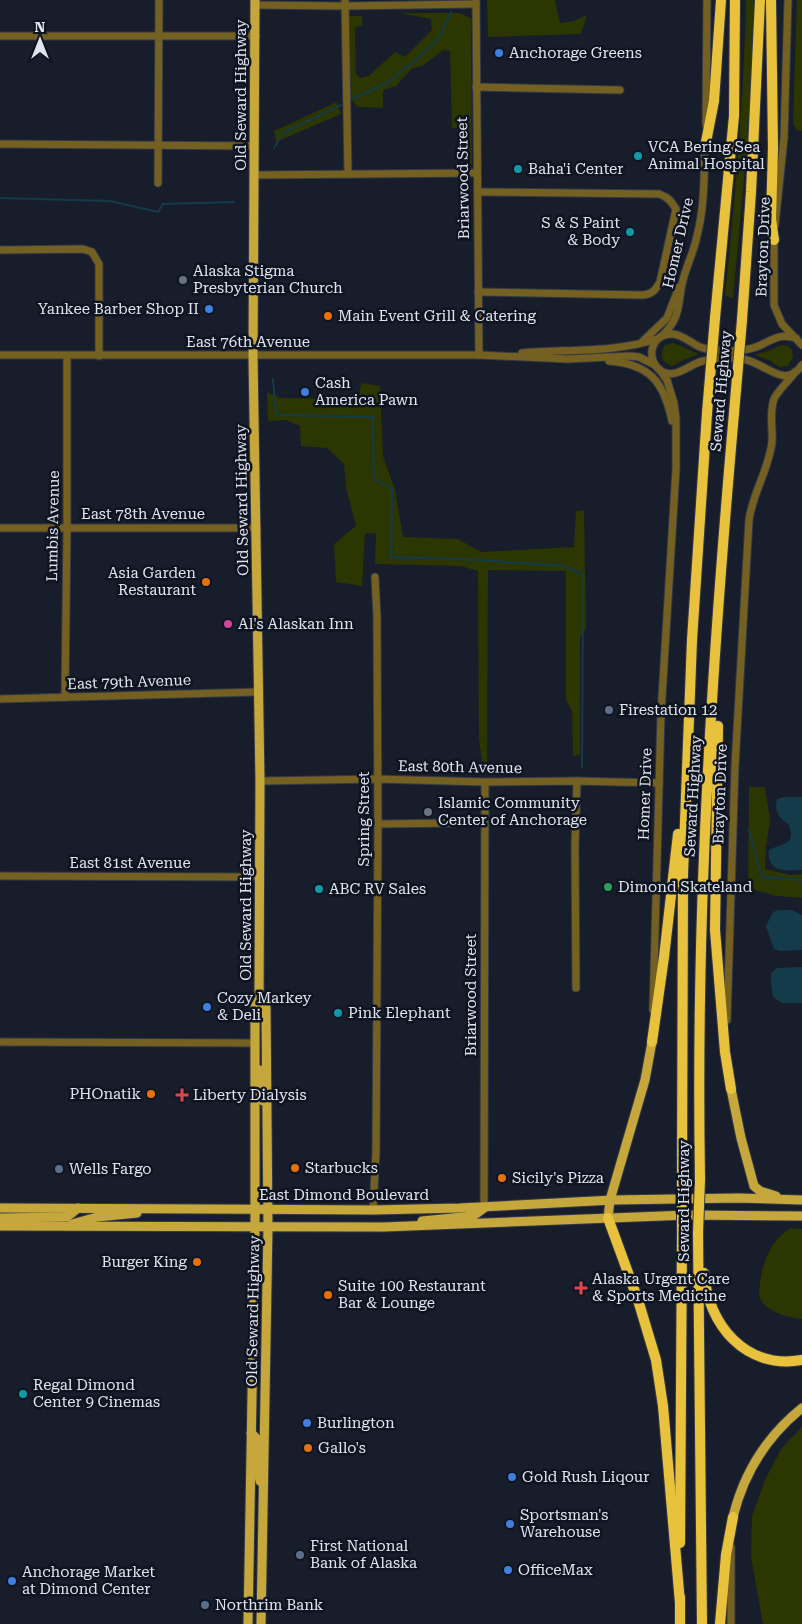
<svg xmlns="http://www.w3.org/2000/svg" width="802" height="1624" viewBox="0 0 802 1624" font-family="'Roboto Serif',serif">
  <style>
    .green { fill: #2b3600 }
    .water { fill: #133b4a }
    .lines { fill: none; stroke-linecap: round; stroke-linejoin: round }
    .stream { stroke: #133b4a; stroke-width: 2 }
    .minor-casing { stroke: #343946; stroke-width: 9 }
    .major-casing { stroke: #343946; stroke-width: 11 }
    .highway-casing { stroke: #343946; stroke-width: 12 }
    .minor { stroke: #746122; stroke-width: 7 }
    .major { stroke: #c6a73c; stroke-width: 9 }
    .highway { stroke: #e8c23c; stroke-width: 10 }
    .highway-bridge-casing { stroke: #343946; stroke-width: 12; stroke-linecap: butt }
    .highway-bridge { stroke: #e8c23c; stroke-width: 10 }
    .shop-dot { fill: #3f7fe0; stroke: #0f1421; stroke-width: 2 }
    .culture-dot { fill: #0f9aa8; stroke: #0f1421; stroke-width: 2 }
    .worship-dot { fill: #6b7280; stroke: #0f1421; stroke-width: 2 }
    .food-dot { fill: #e8710a; stroke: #0f1421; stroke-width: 2 }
    .hotel-dot { fill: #d1479c; stroke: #0f1421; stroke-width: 2 }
    .service-dot { fill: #5c6f8a; stroke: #0f1421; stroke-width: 2 }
    .leisure-dot { fill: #2e9e5b; stroke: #0f1421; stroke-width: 2 }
    .health-dot { fill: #e0444e; stroke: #0f1421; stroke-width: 2 }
    .labels { text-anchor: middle; stroke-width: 5; stroke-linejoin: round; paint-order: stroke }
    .poi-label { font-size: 15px; fill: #e1e4ee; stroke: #0f1421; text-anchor: start }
    .street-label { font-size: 15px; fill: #e1e4ee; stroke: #0f1421 }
  </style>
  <rect width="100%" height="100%" fill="#181d2b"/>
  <!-- green -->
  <g class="green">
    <polygon points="487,0 555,0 560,23 574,21 587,15 581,34 488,37"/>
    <path d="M746 0H754C753 100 742 199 733 298L725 296C735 198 744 99 746 0Z"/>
    <polygon points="797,0 802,0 802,131 797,130 793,124"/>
    <polygon points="400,13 459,13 471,18 472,164 465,164 464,128 452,128 450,51 443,50 422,66 411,69 396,86 383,90 383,108 357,107 350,97 345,16 362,16 362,25 355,28 356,74 360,78 369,76 395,52 405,57 432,30 431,19"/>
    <polygon points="337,102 341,114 276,142 274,131"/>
    <path d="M674 343 697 353V355L681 361 673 366C661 363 659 355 665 345Z"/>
    <polygon points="782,345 788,346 792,350 793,357 788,366 779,367 769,360 757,356 756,354 768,351"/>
    <polygon points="361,383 380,386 383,456 395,490 403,537 458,539 481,552 574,547 576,511 584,510 586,628 580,638 580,755 573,756 572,711 566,700 566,571 488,570 487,763 482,761 479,739 478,571 461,566 375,564 376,534 365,533 362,586 336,582 334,544 356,526 346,488 344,464 327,448 301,446 300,426 286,420 268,421 267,392 281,398 359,399"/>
    <polygon points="749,787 765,787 770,819 766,848 765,869 790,875 802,874 802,898 777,896 748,888"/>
    <path d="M791 1228 802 1229V1319C788 1317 773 1314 763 1303 758 1298 759 1291 760 1284 762 1263 771 1239 791 1228Z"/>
    <polygon points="802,1427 802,1624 763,1624 751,1557 752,1516 765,1480 781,1449"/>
  </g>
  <!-- water -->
  <g class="water">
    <path d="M784 797H802V870C787 871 766 873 769 850 783 843 796 845 789 825 779 817 774 813 777 799Z"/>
    <polygon points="778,910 792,910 802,915 802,950 780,951 774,949 766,926 773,912"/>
    <polygon points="802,967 802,1003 782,1003 773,997 771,984 771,973 777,968"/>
  </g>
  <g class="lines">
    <!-- stream -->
    <g class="stream">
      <polyline points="453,1 453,0"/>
      <polyline points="352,99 385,84 415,61 439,38 451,12"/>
      <polyline points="274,148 283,133 341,105"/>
      <polyline points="0,198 110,201 158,212 163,204 234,202"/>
      <polyline points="273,379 276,415 373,417 374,479 392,489 391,557 480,560 563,566 583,574 582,767"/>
      <polyline points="749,831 762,877 802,880"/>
    </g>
    <!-- minor casing -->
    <g class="minor-casing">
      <g id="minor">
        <polyline points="345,0 348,174"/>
        <polyline points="476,0 479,355"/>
        <polyline points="255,5 344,6 476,4"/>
        <polyline points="0,36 256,36"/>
        <polyline points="476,87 620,90"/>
        <polyline points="706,125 707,0"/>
        <polyline points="0,144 255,146"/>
        <polyline points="255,175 476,173"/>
        <polyline points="158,183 159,0"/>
        <path d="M478 192 659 194C668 197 671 201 676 209L660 282C655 291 651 295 641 295L478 292"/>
        <polyline points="775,225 784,138 788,0"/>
        <polyline points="774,236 774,305 782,324 802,345"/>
        <polyline points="0,250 83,249 92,252 99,264 99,356"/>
        <path d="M662 336C682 316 677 305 683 280 687 265 694 251 697 236 705 205 704 174 705 143"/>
        <path d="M796 338C776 332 770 343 753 348 738 352 714 352 700 347 691 343 683 335 673 334 652 332 644 359 661 371 676 380 689 364 703 361 713 358 726 358 737 358 745 359 752 361 759 365 774 372 788 385 802 365"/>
        <polyline points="643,341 667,318 679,287"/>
        <path d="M522 353C567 349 614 353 657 339"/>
        <polyline points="0,355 479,355 567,359 630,356 639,357 655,365"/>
        <path d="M609 361C650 364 664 382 672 421"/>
        <polyline points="0,528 257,528"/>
        <polyline points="65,697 67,528 67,356"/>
        <polyline points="0,699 259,692"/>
        <polyline points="260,781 377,779 485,782 577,781 659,783"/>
        <polyline points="378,824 454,823"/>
        <polyline points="0,876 260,877"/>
        <polyline points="576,988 575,846 577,781"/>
        <polyline points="653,1010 661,714 676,469 676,419 674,403 667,380 659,369"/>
        <path d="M727 1020 735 766 749 520C753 492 769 469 772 442 773 428 769 413 774 399 779 389 789 381 795 372"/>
        <polyline points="0,1042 255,1043"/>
        <polyline points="484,1207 485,782"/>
        <polyline points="373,1210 376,1152 378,824 377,617 375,577"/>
        <polyline points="731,1624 731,1547"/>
      </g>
    </g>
    <!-- major casing -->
    <g class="major-casing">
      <g id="major">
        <polyline points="259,1000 266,1007 268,1227 261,1624"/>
        <polyline points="260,1070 263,1101"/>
        <polyline points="731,1089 741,1138 754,1186 760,1191 776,1196"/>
        <polyline points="0,1208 373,1210 460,1208 613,1200 739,1198 802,1200"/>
        <polyline points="0,1218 67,1217 78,1208"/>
        <polyline points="608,1218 610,1200 645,1080 652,1042"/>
        <polyline points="422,1221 473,1216 484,1208"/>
        <polyline points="72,1224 97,1217 137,1213"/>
        <polyline points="0,1226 384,1227 688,1215 802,1216"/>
        <polyline points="251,1433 257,1439 257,1463 260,1481"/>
        <path d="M733 1517C744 1472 766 1437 802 1408"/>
        <polyline points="248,1624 255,1227 255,1007 259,1000 260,781 253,356 255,0"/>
      </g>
    </g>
    <!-- highway casing -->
    <g class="highway-casing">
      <g id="highway">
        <polyline points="771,0 773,148 771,219 774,240"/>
        <polyline points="705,147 714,101 721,0"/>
        <polyline points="715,318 734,116 735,0"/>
        <polyline points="742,320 751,192 760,0"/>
        <polyline points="718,726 715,930 725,1052 731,1089"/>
        <polyline points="652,1042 664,957 678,834"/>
        <path d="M700 1179C699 1118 699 1058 700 998 703 802 717 607 734 413"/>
        <polyline points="682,1182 683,874 692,640 707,413"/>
        <polyline points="608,1218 638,1300 656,1360 663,1406 680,1603"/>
        <polyline points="698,1233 702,1624"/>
        <path d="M704 1273C708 1325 746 1370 802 1360"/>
        <polyline points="680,1543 682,1234"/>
        <polyline points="680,1597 680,1624"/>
        <polyline points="720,1624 726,1555 733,1517"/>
      </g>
    </g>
    <!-- minor -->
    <use href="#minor" class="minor"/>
    <!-- major -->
    <use href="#major" class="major"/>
    <!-- highway -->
    <use href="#highway" class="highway"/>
    <!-- highway-bridge casing -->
    <g class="highway-bridge-casing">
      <g id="highway-bridge">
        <polyline points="707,413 715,318"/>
        <polyline points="734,413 742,320"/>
        <polyline points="682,1182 682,1234"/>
        <polyline points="698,1233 700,1179"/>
      </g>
    </g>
    <!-- highway-bridge -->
    <use href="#highway-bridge" class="highway-bridge"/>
  </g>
  <!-- markers -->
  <g class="shop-dot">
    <circle cx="499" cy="53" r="5"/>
    <circle cx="209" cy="309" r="5"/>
    <circle cx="305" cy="392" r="5"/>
    <circle cx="207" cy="1007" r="5"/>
    <circle cx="307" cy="1423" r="5"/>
    <circle cx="512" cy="1477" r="5"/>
    <circle cx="510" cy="1524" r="5"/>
    <circle cx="508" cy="1570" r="5"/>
    <circle cx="12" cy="1581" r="5"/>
  </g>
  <g class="culture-dot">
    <circle cx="638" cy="156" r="5"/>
    <circle cx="518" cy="169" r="5"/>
    <circle cx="630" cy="232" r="5"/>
    <circle cx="319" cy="889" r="5"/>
    <circle cx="338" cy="1013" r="5"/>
    <circle cx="23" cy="1394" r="5"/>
  </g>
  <g class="worship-dot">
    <circle cx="183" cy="280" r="5"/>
    <circle cx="428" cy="812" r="5"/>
  </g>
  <g class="food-dot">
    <circle cx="328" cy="316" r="5"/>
    <circle cx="206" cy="582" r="5"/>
    <circle cx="151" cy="1094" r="5"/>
    <circle cx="295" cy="1168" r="5"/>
    <circle cx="502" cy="1178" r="5"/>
    <circle cx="197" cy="1262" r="5"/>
    <circle cx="328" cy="1295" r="5"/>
    <circle cx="308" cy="1448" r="5"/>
  </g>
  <circle class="hotel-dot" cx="228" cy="624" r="5"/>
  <g class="service-dot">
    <circle cx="609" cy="710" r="5"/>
    <circle cx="59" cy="1169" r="5"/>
    <circle cx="300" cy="1555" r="5"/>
    <circle cx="205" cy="1605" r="5"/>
  </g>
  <circle class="leisure-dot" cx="608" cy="887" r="5"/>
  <g class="health-dot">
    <path d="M179.5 1087.5h5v5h5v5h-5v5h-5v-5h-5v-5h5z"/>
    <path d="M578.5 1280.5h5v5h5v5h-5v5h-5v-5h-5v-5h5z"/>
  </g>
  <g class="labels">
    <!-- poi labels -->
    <g class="poi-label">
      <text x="509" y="58">Anchorage Greens</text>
      <text x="648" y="152">VCA Bering Sea<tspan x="648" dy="17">Animal Hospital</tspan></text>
      <text x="528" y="174">Baha'i Center</text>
      <text x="620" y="228" text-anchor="end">S &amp; S Paint<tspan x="620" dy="17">&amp; Body</tspan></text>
      <text x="193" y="276">Alaska Stigma<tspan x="193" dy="17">Presbyterian Church</tspan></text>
      <text x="199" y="314" text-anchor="end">Yankee Barber Shop II</text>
      <text x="338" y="321">Main Event Grill &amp; Catering</text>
      <text x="315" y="388">Cash<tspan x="315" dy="17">America Pawn</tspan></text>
      <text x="196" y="578" text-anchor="end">Asia Garden<tspan x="196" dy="17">Restaurant</tspan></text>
      <text x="238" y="629">Al's Alaskan Inn</text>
      <text x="619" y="715">Firestation 12</text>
      <text x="438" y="808">Islamic Community<tspan x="438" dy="17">Center of Anchorage</tspan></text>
      <text x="618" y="892">Dimond Skateland</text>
      <text x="329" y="894">ABC RV Sales</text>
      <text x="217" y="1003">Cozy Markey<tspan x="217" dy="17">&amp; Deli</tspan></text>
      <text x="348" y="1018">Pink Elephant</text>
      <text x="141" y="1099" text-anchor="end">PHOnatik</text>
      <text x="193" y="1100">Liberty Dialysis</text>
      <text x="305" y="1173">Starbucks</text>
      <text x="69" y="1174">Wells Fargo</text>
      <text x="512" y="1183">Sicily's Pizza</text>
      <text x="187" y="1267" text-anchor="end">Burger King</text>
      <text x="592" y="1284">Alaska Urgent Care<tspan x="592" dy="17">&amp; Sports Medicine</tspan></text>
      <text x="338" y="1291">Suite 100 Restaurant<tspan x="338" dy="17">Bar &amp; Lounge</tspan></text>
      <text x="33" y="1390">Regal Dimond<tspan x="33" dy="17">Center 9 Cinemas</tspan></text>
      <text x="317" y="1428">Burlington</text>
      <text x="318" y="1453">Gallo's</text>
      <text x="522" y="1482">Gold Rush Liqour</text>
      <text x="520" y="1520">Sportsman's<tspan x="520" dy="17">Warehouse</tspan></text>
      <text x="310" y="1551">First National<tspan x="310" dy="17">Bank of Alaska</tspan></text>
      <text x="518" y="1575">OfficeMax</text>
      <text x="22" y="1577">Anchorage Market<tspan x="22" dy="17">at Dimond Center</tspan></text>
      <text x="215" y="1610">Northrim Bank</text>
    </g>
    <!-- street labels -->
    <g class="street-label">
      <text transform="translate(241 95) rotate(-90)" y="5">Old Seward Highway</text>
      <text transform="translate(463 178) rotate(-91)" y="5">Briarwood Street</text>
      <text transform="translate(678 243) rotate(-77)" y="5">Homer Drive</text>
      <text transform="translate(763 247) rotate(-88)" y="5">Brayton Drive</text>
      <text x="248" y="347">East 76th Avenue</text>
      <text transform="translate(721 391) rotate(-85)" y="5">Seward Highway</text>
      <text transform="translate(242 500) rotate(-91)" y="5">Old Seward Highway</text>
      <text x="143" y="519">East 78th Avenue</text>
      <text transform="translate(53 526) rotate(-89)" y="5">Lumbis Avenue</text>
      <text transform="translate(129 682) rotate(-2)" y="5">East 79th Avenue</text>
      <text transform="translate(460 767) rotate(1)" y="5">East 80th Avenue</text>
      <text transform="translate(645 794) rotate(-88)" y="5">Homer Drive</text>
      <text transform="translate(720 794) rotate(-88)" y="5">Brayton Drive</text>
      <text transform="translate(693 796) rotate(-87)" y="5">Seward Highway</text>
      <text transform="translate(364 819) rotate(-90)" y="5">Spring Street</text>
      <text x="130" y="868">East 81st Avenue</text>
      <text transform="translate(246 905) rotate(-90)" y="5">Old Seward Highway</text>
      <text transform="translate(471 995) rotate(-90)" y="5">Briarwood Street</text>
      <text x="344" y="1200">East Dimond Boulevard</text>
      <text transform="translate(684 1201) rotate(-90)" y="5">Seward Highway</text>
      <text transform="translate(253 1311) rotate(-89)" y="5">Old Seward Highway</text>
    </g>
  </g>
  <!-- north arrow -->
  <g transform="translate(40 40)" stroke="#0f1421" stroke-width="4" paint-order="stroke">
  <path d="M0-4L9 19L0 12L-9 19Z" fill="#e1e4ee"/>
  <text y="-8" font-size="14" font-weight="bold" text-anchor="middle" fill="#e1e4ee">N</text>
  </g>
</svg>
